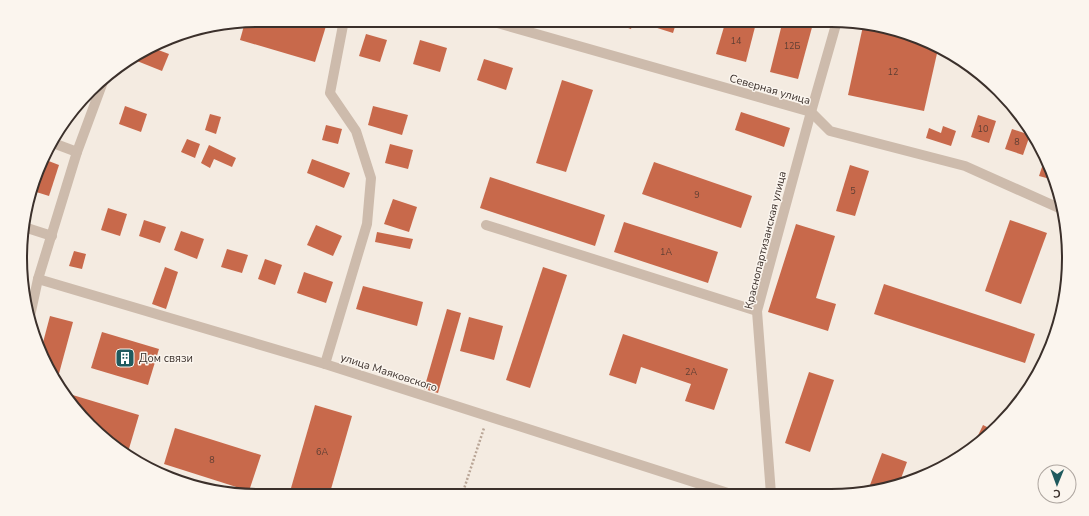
<svg xmlns="http://www.w3.org/2000/svg" width="1089" height="516" viewBox="0 0 1089 516" font-family="'Nunito Sans',sans-serif">
  <style>
    .building { fill: #c8694b }
    .lines { fill: none; stroke-linecap: round; stroke-linejoin: round }
    .path { stroke: #b9a596; stroke-width: 2.5; stroke-dasharray: 2 2; stroke-linecap: butt }
    .service { stroke: #cdbbac; stroke-width: 10 }
    .minor { stroke: #cdbbac; stroke-width: 10 }
    .labels { text-anchor: middle; stroke-width: 3; stroke-linejoin: round; paint-order: stroke }
    .number-label { font-size: 9px; fill: #5e3e33 }
    .street-label { font-size: 11px; fill: #3b302b; stroke: #fbf5ee }
    .poi-label { font-size: 11px; fill: #3b302b; stroke: #fbf5ee; text-anchor: start }
    .rim { fill: none; stroke: #3b302b; stroke-width: 2 }
  </style>
  <rect width="100%" height="100%" fill="#f4ebe1"/>
  <!-- building -->
  <g class="building">
    <polygon points="258,20 305,20 326,26 315,62 240,40 245,22"/>
    <polygon points="618,20 634,20 631,29 617,24"/>
    <polygon points="653,20 677,20 673,33 651,26"/>
    <polygon points="726,20 755,27 746,62 716,54"/>
    <polygon points="783,20 814,20 798,79 770,72"/>
    <polygon points="863,26 922,38 938,49 924,111 848,95"/>
    <polygon points="366,34 387,40 380,62 359,56"/>
    <polygon points="420,40 447,48 440,72 413,64"/>
    <polygon points="153,48 169,54 162,71 137,61 140,55"/>
    <polygon points="484,59 513,68 506,90 477,80"/>
    <polygon points="562,80 593,90 566,172 536,163"/>
    <polygon points="125,106 147,114 141,132 119,124"/>
    <polygon points="373,106 408,115 402,135 368,125"/>
    <polygon points="741,112 790,128 784,147 735,130"/>
    <polygon points="210,114 221,117 216,134 205,130"/>
    <polygon points="978,115 996,121 989,143 971,137"/>
    <polygon points="326,125 342,129 338,144 322,140"/>
    <polygon points="943,126 956,131 951,146 926,138 929,128 941,133"/>
    <polygon points="1012,129 1030,135 1023,155 1005,149"/>
    <polygon points="187,139 200,144 195,158 181,152"/>
    <polygon points="390,144 413,150 408,169 385,163"/>
    <polygon points="209,145 236,158 232,167 214,159 210,168 201,163"/>
    <polygon points="1045,158 1051,167 1054,180 1039,176"/>
    <polygon points="312,159 350,173 344,188 307,173"/>
    <polygon points="46,160 59,165 49,196 33,191"/>
    <polygon points="654,162 752,196 741,228 642,194"/>
    <polygon points="850,165 869,171 855,216 836,211"/>
    <polygon points="490,177 605,215 595,246 480,208"/>
    <polygon points="393,199 417,207 409,232 384,224"/>
    <polygon points="108,208 127,214 120,236 101,230"/>
    <polygon points="144,220 166,227 160,243 139,236"/>
    <polygon points="1010,220 1047,233 1021,304 985,291"/>
    <polygon points="624,222 718,252 708,283 614,252"/>
    <polygon points="796,224 835,236 816,298 836,304 828,331 768,312"/>
    <polygon points="316,225 342,236 333,256 307,245"/>
    <polygon points="181,231 204,239 197,259 174,250"/>
    <polygon points="377,232 413,239 410,249 375,242"/>
    <polygon points="227,249 248,255 242,273 221,267"/>
    <polygon points="74,251 86,254 82,269 69,266"/>
    <polygon points="265,259 282,265 275,285 258,279"/>
    <polygon points="165,267 178,272 166,309 152,304"/>
    <polygon points="543,267 567,275 530,388 506,380"/>
    <polygon points="304,272 333,282 326,303 297,293"/>
    <polygon points="884,284 1035,334 1025,363 874,314"/>
    <polygon points="363,286 423,302 417,326 356,309"/>
    <polygon points="447,309 461,313 438,393 424,389"/>
    <polygon points="50,316 73,322 57,381 45,363 41,350"/>
    <polygon points="469,317 503,326 494,360 460,351"/>
    <polygon points="102,332 159,349 148,385 91,368"/>
    <polygon points="623,334 728,369 714,410 685,401 691,384 641,367 636,384 609,375"/>
    <polygon points="809,372 834,380 810,452 785,443"/>
    <polygon points="66,393 139,415 128,452 90,426"/>
    <polygon points="315,405 352,416 329,496 317,496 291,488"/>
    <polygon points="983,425 993,430 976,447 971,450"/>
    <polygon points="175,428 261,455 249,491 164,464"/>
    <polygon points="882,453 907,462 899,484 867,493"/>
    <polygon points="368,488 392,495 392,496 365,496"/>
  </g>
  <g class="lines">
    <!-- path -->
    <polyline class="path" points="462,495 484,428"/>
    <!-- service -->
    <g class="service">
      <polyline points="486,225 757,311"/>
      <polyline points="24,227 52,236"/>
      <polyline points="325,364 367,224 371,178 356,131 330,93 344,20"/>
    </g>
    <!-- minor -->
    <g class="minor">
      <polyline points="487,20 811,112 830,131 965,166 1059,208"/>
      <polyline points="53,143 77,152"/>
      <polyline points="38,279 325,364 731,494"/>
      <polyline points="30,316 38,279 77,152 104,79"/>
      <polyline points="771,494 757,311 811,112 837,21"/>
    </g>
  </g>
  <!-- icons -->
  <defs>
    <g id="building-square" transform="scale(1)"><rect x="-9" y="-9" width="18" height="18" rx="4" fill="#1f5a5e" stroke="#fbf5ee"/><path d="M-4-6H4V6H1V3H-1V6H-4ZM-2.5-4.3h1.7v1.8h-1.7ZM.8-4.3h1.7v1.8H.8ZM-2.5-1h1.7V.8h-1.7ZM.8-1h1.7V.8H.8Z" fill="#fff"/></g>
  </defs>
  <g fill-rule="evenodd">
    <use href="#building-square" x="125" y="358"/>
  </g>
  <g class="labels">
    <!-- number labels -->
    <g class="number-label">
      <text x="736" y="44">14</text>
      <text x="792" y="49">12Б</text>
      <text x="893" y="75">12</text>
      <text x="983" y="132">10</text>
      <text x="1017" y="145">8</text>
      <text x="853" y="194">5</text>
      <text x="697" y="198">9</text>
      <text x="666" y="255">1А</text>
      <text x="691" y="375">2А</text>
      <text x="322" y="455">6А</text>
      <text x="212" y="463">8</text>
    </g>
    <!-- street labels -->
    <g class="street-label">
      <text transform="translate(770 89) rotate(16)" y="4">Северная улица</text>
      <text transform="translate(765 240) rotate(-76)" y="4">Краснопартизанская улица</text>
      <text transform="translate(389 372) rotate(18)" y="4">улица Маяковского</text>
    </g>
    <!-- poi labels -->
    <g class="poi-label">
      <text x="139" y="362">Дом связи</text>
    </g>
  </g>
  <!-- crop -->
  <path d="M0 0H1089V516H0ZM258 27H831A231 231 0 0 1 1062 258V258A231 231 0 0 1 831 489H258A231 231 0 0 1 27 258V258A231 231 0 0 1 258 27Z" fill="#fbf5ee" fill-rule="evenodd"/>
  <path class="rim" d="M258 27H831A231 231 0 0 1 1062 258V258A231 231 0 0 1 831 489H258A231 231 0 0 1 27 258V258A231 231 0 0 1 258 27Z"/>
  <!-- north arrow -->
  <g transform="translate(1057 484) rotate(181)"><circle r="19" fill="#fbf5ee" stroke="#aea6a0"/>
  <path d="M0-3L7 15L0 10L-7 15Z" fill="#1f5a5e"/>
  <text y="-6" font-size="11" font-weight="bold" text-anchor="middle" fill="#3b302b">С</text>
  </g>
</svg>
